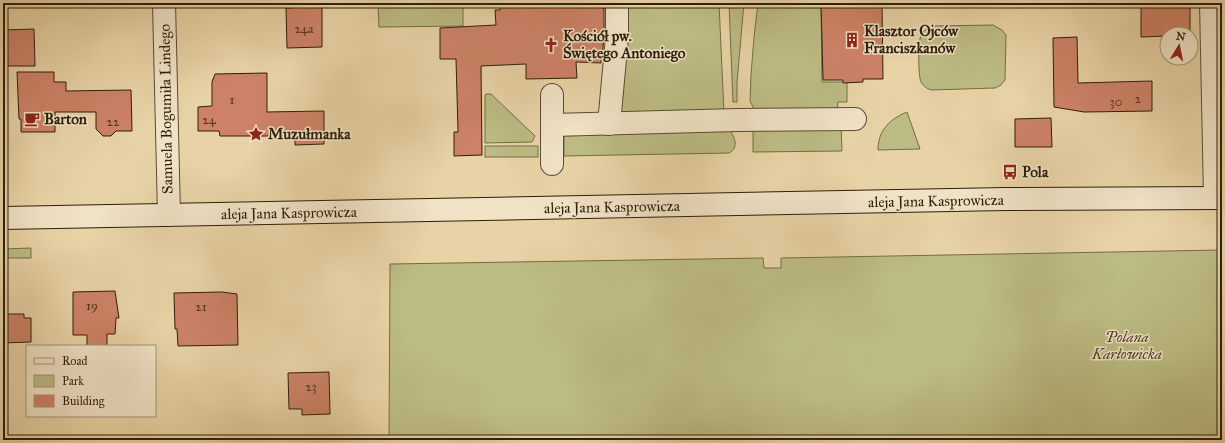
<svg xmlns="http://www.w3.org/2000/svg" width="1225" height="443" viewBox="0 0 1225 443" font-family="'IM FELL Great Primer',serif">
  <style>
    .green { fill: #bcbb83; stroke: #756c47 }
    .building { fill: #cd8267; stroke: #2e1e0b }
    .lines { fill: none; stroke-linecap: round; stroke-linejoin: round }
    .street-casing { stroke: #5c4b32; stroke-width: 24 }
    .secondary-casing { stroke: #2e1e0b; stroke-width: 24 }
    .street { stroke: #f0e2c5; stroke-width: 22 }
    .secondary { stroke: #f0e2c5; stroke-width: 22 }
    .labels { text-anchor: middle; stroke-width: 3; stroke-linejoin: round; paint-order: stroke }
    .number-label { font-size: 13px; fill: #563722 }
    .poi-label { font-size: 15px; font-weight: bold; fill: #2e1e0b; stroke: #f0e2c5; text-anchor: start }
    .street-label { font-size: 15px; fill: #2e1e0b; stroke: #f0e2c5 }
    .park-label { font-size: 15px; font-style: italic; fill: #524529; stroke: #f0e2c5 }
  </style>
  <rect width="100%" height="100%" fill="#e8d3a6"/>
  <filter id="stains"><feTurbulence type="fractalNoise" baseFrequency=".005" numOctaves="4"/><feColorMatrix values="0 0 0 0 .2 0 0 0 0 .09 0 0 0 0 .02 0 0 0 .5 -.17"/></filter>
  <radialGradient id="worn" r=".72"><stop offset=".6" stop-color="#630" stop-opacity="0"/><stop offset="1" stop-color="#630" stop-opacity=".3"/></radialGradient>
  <!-- green -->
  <g class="green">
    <polygon points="378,3 463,3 463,26 379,27"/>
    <polygon points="628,3 719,3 724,113 618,114"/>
    <polygon points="729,3 744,3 737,82 737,102 733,102"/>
    <polygon points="758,3 821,3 822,82 847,82 847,102 838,102 837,112 754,109 750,101 751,75 754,37"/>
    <path d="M993 25 1002 30 1006 35 1005 80 1001 85 995 88 931 90C926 88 924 87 921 82 918 75 918 42 921 35 923 30 929 28 934 26Z"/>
    <polygon points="486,94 491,94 535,136 532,142 485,143 485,95"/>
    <path d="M907 112 920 149 878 150C878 130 890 119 907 112Z"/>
    <polygon points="841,126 842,151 753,152 753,127"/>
    <path d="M730 130C735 139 739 147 729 153L564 156V132Z"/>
    <rect x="485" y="146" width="53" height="11"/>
    <polygon points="31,248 31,258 3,258 3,249"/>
    <polygon points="1222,250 1222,440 389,440 390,264 763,258 764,268 781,268 781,258"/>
  </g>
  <!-- building -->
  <g class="building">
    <polygon points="292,3 322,3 322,47 287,48 286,8 292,8"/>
    <polygon points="500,3 602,3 602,8 604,8 604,36 602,59 601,59 601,63 576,62 577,78 526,79 526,64 481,66 482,155 454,156 454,132 458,132 456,59 440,59 440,28 496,25 495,10 500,10"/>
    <polygon points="821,3 882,3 883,79 863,79 863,82 843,83 843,80 823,80"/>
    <polygon points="1141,3 1190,3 1190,34 1167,34 1167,36 1141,37"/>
    <polygon points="34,29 35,66 4,66 3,30"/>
    <polygon points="1077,37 1078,83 1152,81 1152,111 1084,112 1054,107 1053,38"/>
    <polygon points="17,72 54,72 54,82 66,82 66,91 131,90 132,131 116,131 111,136 103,136 96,129 96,112 55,112 55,132 21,132 21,119 19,119"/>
    <polygon points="267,73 267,112 324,111 324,144 295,145 295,136 220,136 219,131 198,131 198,107 212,106 212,82 215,74"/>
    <polygon points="1051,118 1052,147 1015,147 1015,119"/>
    <polygon points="115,291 119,318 116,318 115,334 107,334 107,346 87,346 87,335 73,335 73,292"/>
    <polygon points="222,292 237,294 238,345 178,346 177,329 175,329 174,293"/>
    <polygon points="3,314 24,314 24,318 31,318 31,342 3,343"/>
    <polygon points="329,372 330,414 302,415 302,409 289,409 288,373"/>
  </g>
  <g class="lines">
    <!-- street casing -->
    <g class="street-casing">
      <g id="street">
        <polyline points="164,3 169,215"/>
        <polyline points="1211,3 1215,198"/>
        <polyline points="552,95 552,164"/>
        <polyline points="609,124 617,37 617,3"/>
        <polyline points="552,125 737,120 855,119"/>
      </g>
    </g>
    <!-- secondary casing -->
    <g class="secondary-casing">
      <polyline id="secondary" points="3,218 1006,199 1222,198"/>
    </g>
    <!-- street -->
    <use href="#street" class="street"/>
    <!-- secondary -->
    <use href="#secondary" class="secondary"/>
  </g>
  <!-- icons -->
  <defs>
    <g id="building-bare" transform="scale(1.2)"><path d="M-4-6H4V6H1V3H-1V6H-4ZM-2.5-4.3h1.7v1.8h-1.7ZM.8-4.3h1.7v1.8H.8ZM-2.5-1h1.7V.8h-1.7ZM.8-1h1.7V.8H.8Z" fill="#8f2418" stroke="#f0e2c5" stroke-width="2.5" paint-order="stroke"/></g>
    <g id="church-bare" transform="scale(1.2)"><path d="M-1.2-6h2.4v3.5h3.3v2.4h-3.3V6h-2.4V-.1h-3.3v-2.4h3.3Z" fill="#8f2418" stroke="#f0e2c5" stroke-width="2.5" paint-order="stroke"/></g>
    <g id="cafe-bare" transform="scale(1.2)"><path d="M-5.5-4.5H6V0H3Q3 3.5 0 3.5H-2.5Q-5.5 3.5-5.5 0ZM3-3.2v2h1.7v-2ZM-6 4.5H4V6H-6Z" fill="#8f2418" stroke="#f0e2c5" stroke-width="2.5" paint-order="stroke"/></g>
    <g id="sight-bare" transform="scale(1.2)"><path d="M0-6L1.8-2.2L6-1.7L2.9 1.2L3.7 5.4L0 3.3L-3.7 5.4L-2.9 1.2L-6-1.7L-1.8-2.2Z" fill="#8f2418" stroke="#f0e2c5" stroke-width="2.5" paint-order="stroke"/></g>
    <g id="bus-bare" transform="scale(1.2)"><path d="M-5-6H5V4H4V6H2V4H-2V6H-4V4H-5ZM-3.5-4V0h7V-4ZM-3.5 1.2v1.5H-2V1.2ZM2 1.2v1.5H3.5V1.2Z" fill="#8f2418" stroke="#f0e2c5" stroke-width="2.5" paint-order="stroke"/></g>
  </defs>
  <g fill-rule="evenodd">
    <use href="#building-bare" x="852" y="40"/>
    <use href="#church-bare" x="551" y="45"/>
    <use href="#cafe-bare" x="32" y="119"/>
    <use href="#sight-bare" x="256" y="134"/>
    <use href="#bus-bare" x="1010" y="172"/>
  </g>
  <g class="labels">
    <!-- number labels -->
    <g class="number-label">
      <text x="304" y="33">24a</text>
      <text x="1138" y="103">2</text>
      <text x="232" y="104">1</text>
      <text x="1116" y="106">30</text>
      <text x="209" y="124">24</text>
      <text x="113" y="126">22</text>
      <text x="92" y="310">19</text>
      <text x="201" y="311">21</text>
      <text x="311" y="391">23</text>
    </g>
    <!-- poi labels -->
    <g class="poi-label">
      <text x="864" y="36">Klasztor Ojców<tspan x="864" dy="17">Franciszkanów</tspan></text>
      <text x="563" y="41">Kościół pw.<tspan x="563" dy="17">Świętego Antoniego</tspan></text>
      <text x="44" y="124">Barton</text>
      <text x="268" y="139">Muzułmanka</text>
      <text x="1022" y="177">Pola</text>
    </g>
    <!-- street labels -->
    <g class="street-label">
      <text transform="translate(166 109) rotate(-91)" y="5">Samuela Bogumiła Lindego</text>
      <text transform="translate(936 201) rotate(-1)" y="5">aleja Jana Kasprowicza</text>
      <text transform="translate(612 207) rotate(-1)" y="5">aleja Jana Kasprowicza</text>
      <text transform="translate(289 213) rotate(-1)" y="5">aleja Jana Kasprowicza</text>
    </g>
    <!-- park labels -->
    <g class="park-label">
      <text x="1127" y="342">Polana<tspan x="1127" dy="17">Karłowicka</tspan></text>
    </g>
  </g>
  <!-- margin -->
  <rect width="1225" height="443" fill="none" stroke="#e8d3a6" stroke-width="16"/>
  <rect x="4" y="4" width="1217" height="435" fill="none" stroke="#2e1e0b" stroke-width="2"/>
  <rect x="8" y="8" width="1209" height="427" fill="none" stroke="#2e1e0b"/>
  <!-- legend -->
  <rect x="26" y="345" width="130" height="72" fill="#f0e2c5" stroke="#a2947b"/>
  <rect x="34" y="358" width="20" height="6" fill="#f0e2c5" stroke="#a2947b"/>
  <text x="62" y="365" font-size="12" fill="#2e1e0b">Road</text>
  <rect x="34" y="375" width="20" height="12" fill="#bcbb83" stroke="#a2947b"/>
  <text x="62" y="385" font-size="12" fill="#2e1e0b">Park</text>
  <rect x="34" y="395" width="20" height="12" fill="#cd8267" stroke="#a2947b"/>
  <text x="62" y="405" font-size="12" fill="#2e1e0b">Building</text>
  <!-- north arrow -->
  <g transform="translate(1179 46) rotate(10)"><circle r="19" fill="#f0e2c5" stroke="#a2947b"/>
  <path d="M0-3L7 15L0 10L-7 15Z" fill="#8f2418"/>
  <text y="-6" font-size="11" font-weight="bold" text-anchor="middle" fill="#2e1e0b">N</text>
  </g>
  <rect width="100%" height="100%" filter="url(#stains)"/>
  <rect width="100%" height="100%" fill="url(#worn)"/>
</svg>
